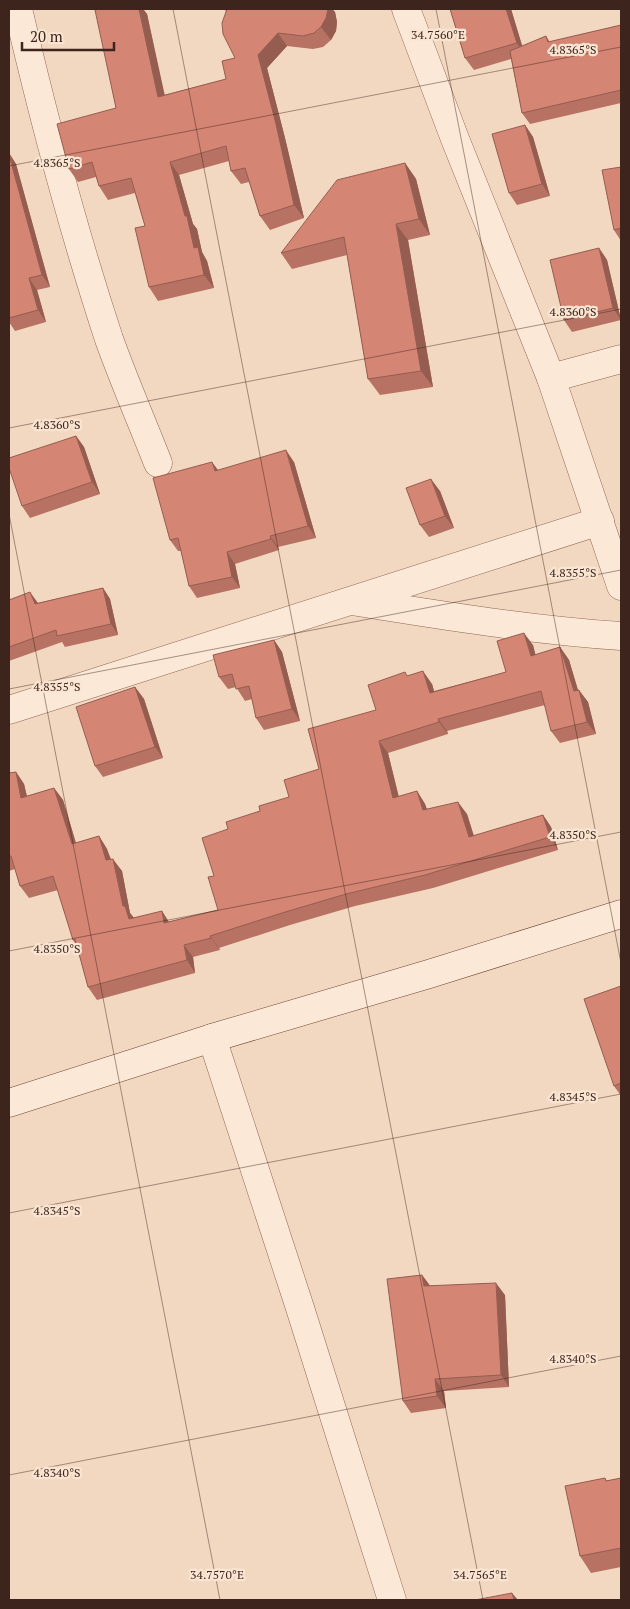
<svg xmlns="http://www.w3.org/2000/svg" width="630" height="1609" viewBox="0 0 630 1609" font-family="'PT Serif',serif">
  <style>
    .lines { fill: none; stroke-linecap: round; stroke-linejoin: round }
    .street-casing { stroke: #8f6756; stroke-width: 29 }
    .secondary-casing { stroke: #70483a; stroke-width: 29 }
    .street { stroke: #fce8d6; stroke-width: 28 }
    .secondary { stroke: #fce8d6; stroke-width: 28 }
    .wall { fill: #b77263 }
    .shaded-wall { fill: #955d50 }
    .building { fill: #d58573; stroke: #955d50 }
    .ticks { fill: none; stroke: #3d241c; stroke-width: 1; stroke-opacity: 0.45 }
    .ticks-label { font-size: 12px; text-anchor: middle; fill: #3d241c; stroke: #f9e5d2; stroke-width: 4.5; stroke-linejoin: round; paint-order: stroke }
  </style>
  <rect width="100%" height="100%" fill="#f3d8c1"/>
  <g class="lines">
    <!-- street casing -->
    <g class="street-casing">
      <g id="street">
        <path d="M18 9C44 120 73 230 109 339 124 381 142 422 158 463"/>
        <polyline points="406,9 455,139 551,378 621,586"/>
        <polyline points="551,378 621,359"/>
        <path d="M358 602C445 616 533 630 621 636"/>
        <polyline points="9,710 600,521"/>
        <polyline points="212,1038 300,1308 392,1600"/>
      </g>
    </g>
    <!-- secondary casing -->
    <g class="secondary-casing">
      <polyline id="secondary" points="9,1103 212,1038 429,974 621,914"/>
    </g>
    <!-- street -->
    <use href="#street" class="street"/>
    <!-- secondary -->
    <use href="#secondary" class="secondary"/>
  </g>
  <!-- wall -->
  <g class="wall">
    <polygon points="99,9 143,9 147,14 164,95 226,79 235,58 226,11 223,9 332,9 335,12 337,22 336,31 331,40 323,47 313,49 287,46 267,68 285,138 304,218 270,230 260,216 249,182 241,184 231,171 229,161 179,175 193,224 197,229 202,252 207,261 214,288 158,301 149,287 145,226 135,193 108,200 99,186 96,177 78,182 69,169 116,108"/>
    <polygon points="450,9 511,9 522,46 546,36 550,42 621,25 621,103 530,124 522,113 511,59 474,70 465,58"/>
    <polygon points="525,125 533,137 550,196 517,205 509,193"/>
    <polygon points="9,153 16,164 50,287 37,290 46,322 15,331 9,322"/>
    <polygon points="405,163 416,179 430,235 408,240 433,387 380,395 368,379 347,255 292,269 281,253"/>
    <polygon points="621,167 621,241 614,230"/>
    <polygon points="599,248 607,260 621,320 572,332 564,320"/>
    <polygon points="76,436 84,447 100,494 30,518 22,506"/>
    <polygon points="294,462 316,538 278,547 279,550 235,564 240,588 197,598 189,586 181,551 178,551 170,540 218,470"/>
    <polygon points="440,491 454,528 429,537 420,525"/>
    <polygon points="103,588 110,599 118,635 65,647 62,642 9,661 9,600 38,603"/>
    <polygon points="274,640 282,652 300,721 264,730 256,718 252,699 245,701 236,687 228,689 219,677"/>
    <polygon points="533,645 535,655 560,647 569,660 578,690 588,702 596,734 560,743 551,731 545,705 447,731 448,734 388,753 399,797 417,791 425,804 427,809 467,814 474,836 543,815 551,827 558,850 433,888 355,906 290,925 219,948 220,950 193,957 195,973 97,1000 88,987 77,947 73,940 58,890 29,898 20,886 15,869 9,871 9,773 16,772 24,784 27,796 54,788 63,800 76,843 99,836 107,849 111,859 122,871 130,913 134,918 162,911 169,922 218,910 214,876 228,829 260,811 289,797 319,769 408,676 432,684 434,691 506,672"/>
    <polygon points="135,687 144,699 163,758 103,777 95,766"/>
    <polygon points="621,986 621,1096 614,1086"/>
    <polygon points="422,1275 430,1286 505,1295 509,1387 444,1391 446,1408 411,1413 403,1401"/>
    <polygon points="605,1478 607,1481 621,1478 621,1567 591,1573 580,1556"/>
  </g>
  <!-- shaded-wall -->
  <g class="shaded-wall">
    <polygon points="139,9 143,9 147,14 168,110 158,97"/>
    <polygon points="328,9 332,9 335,12 337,22 336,31 331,40 321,27"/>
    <polygon points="506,9 511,9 525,55 517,43"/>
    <polygon points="278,33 287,46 267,68 285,138 304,218 294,205 258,55"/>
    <polygon points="525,125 533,137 550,196 542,184"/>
    <polygon points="9,153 16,164 50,287 42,275"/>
    <polygon points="170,162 179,175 193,224 197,229 202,252 207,261 214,288 204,275 194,248"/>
    <polygon points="405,163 416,179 430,235 419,219"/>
    <polygon points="396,224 408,240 433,387 421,371"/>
    <polygon points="599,248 607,260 621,320 613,308"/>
    <polygon points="29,278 37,290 46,322 38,310"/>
    <polygon points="76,436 84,447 100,494 92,482"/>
    <polygon points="286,450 294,462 316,538 308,526"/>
    <polygon points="212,462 221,474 215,471"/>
    <polygon points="431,479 440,491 454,528 445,516"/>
    <polygon points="270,536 278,547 279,550 271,539"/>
    <polygon points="227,552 235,564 240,588 232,577"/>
    <polygon points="103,588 110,599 118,635 111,624"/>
    <polygon points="30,592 38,603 43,615 35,604"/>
    <polygon points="524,633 533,645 539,668 531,656"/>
    <polygon points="274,640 282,652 300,721 292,709"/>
    <polygon points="560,647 569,660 582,704 574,691"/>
    <polygon points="423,671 432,684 438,705 430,693"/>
    <polygon points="135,687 144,699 163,758 155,747"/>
    <polygon points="579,690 588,702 596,734 587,722"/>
    <polygon points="438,719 447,731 448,734 439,722"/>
    <polygon points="379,741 388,753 402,811 393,798"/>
    <polygon points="16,772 24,784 30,811 21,798"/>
    <polygon points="54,788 63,800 80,857 72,844"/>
    <polygon points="417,791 425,804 431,823 423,810"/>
    <polygon points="458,802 467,814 478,850 469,837"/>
    <polygon points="543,815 551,827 558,850 550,837"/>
    <polygon points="99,836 107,849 115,873 106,860"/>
    <polygon points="113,859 122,871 130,913 134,918 129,919 123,906"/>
    <polygon points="162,911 170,924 164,923"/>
    <polygon points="210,936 219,948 220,950 211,938"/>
    <polygon points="184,945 193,957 195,973 187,960"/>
    <polygon points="422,1275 431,1287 424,1286"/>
    <polygon points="496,1283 505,1295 509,1387 501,1375"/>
    <polygon points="435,1379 444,1391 446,1408 437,1396"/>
    <polygon points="512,1593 518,1600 514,1600"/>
  </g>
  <!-- building -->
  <g class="building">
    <polygon points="99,9 139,9 158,97 226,79 222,61 235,58 223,34 222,23 227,9 328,9 326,18 321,27 314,33 303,36 278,33 258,55 276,124 294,205 260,216 245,168 231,171 226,146 170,162 185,216 187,216 194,248 198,247 204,275 149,287 135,228 145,226 131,178 99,186 92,162 69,169 57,124 116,108 95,10"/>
    <polygon points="450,9 506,9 517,43 465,58"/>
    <polygon points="621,25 621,90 522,113 510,51 546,36 548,42"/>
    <polygon points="525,125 542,184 509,193 492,134"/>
    <polygon points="9,155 42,275 29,278 38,310 9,318"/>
    <polygon points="405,163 419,219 396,224 421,371 368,379 344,237 281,253 337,180"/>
    <polygon points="621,167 621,228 614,230 602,170"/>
    <polygon points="599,248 613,308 564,320 550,260"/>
    <polygon points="76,436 92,482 22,506 9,468 9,458"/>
    <polygon points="286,450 308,526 270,536 271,539 227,552 232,577 189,586 178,538 170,540 153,478 212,462 215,471"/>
    <polygon points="431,479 445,516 420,525 406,488"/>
    <polygon points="103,588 111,624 57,636 56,630 9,647 9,600 30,592 35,604"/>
    <polygon points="524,633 531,656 560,647 574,691 579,690 587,722 551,731 541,691 438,719 439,722 379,741 393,798 417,791 423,810 458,802 469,837 543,815 550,837 425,875 346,894 282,913 210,936 211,938 184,945 187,960 88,987 75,939 73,940 53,876 20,886 11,856 9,856 9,773 16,772 21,798 54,788 72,844 99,836 106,860 113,859 123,906 125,906 129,919 162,911 164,923 218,910 208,877 214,876 202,838 228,829 226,822 260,811 259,806 289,797 284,780 319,769 308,729 376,710 368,685 405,672 407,676 423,671 430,693 506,672 497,641"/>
    <polygon points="274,640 292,709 256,718 249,686 236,689 232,674 219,677 213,655"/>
    <polygon points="135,687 155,747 95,766 76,707"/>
    <polygon points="621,986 621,1083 614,1086 584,999"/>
    <polygon points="422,1275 424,1286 496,1283 501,1375 435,1379 437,1396 403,1401 387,1279"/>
    <polygon points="605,1478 606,1481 621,1478 621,1548 580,1556 565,1486"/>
    <polygon points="512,1593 514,1600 475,1600"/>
  </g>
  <!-- ticks -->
  <path class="ticks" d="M173 9 483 1600M436 9 621 963M9 166 621 47M9 428 621 309M9 514 220 1600M9 689 621 570M9 951 621 832M9 1213 621 1094M9 1475 621 1356"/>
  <g class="ticks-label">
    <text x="438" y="39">34.7560°E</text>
    <text x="573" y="54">4.8365°S</text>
    <text x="57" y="167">4.8365°S</text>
    <text x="573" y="316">4.8360°S</text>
    <text x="57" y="429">4.8360°S</text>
    <text x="573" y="577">4.8355°S</text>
    <text x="57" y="691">4.8355°S</text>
    <text x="573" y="839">4.8350°S</text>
    <text x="57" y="953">4.8350°S</text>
    <text x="573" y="1101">4.8345°S</text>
    <text x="57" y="1215">4.8345°S</text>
    <text x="573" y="1363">4.8340°S</text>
    <text x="57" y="1477">4.8340°S</text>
    <text x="217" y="1579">34.7570°E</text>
    <text x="480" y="1579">34.7565°E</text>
  </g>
  <!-- border -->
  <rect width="630" height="1609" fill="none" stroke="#3d241c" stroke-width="20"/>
  <!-- scale -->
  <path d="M22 42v8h92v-8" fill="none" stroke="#3d241c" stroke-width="2.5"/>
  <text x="30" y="42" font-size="15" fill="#3d241c" stroke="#f9e5d2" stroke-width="4" paint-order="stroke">20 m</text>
</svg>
